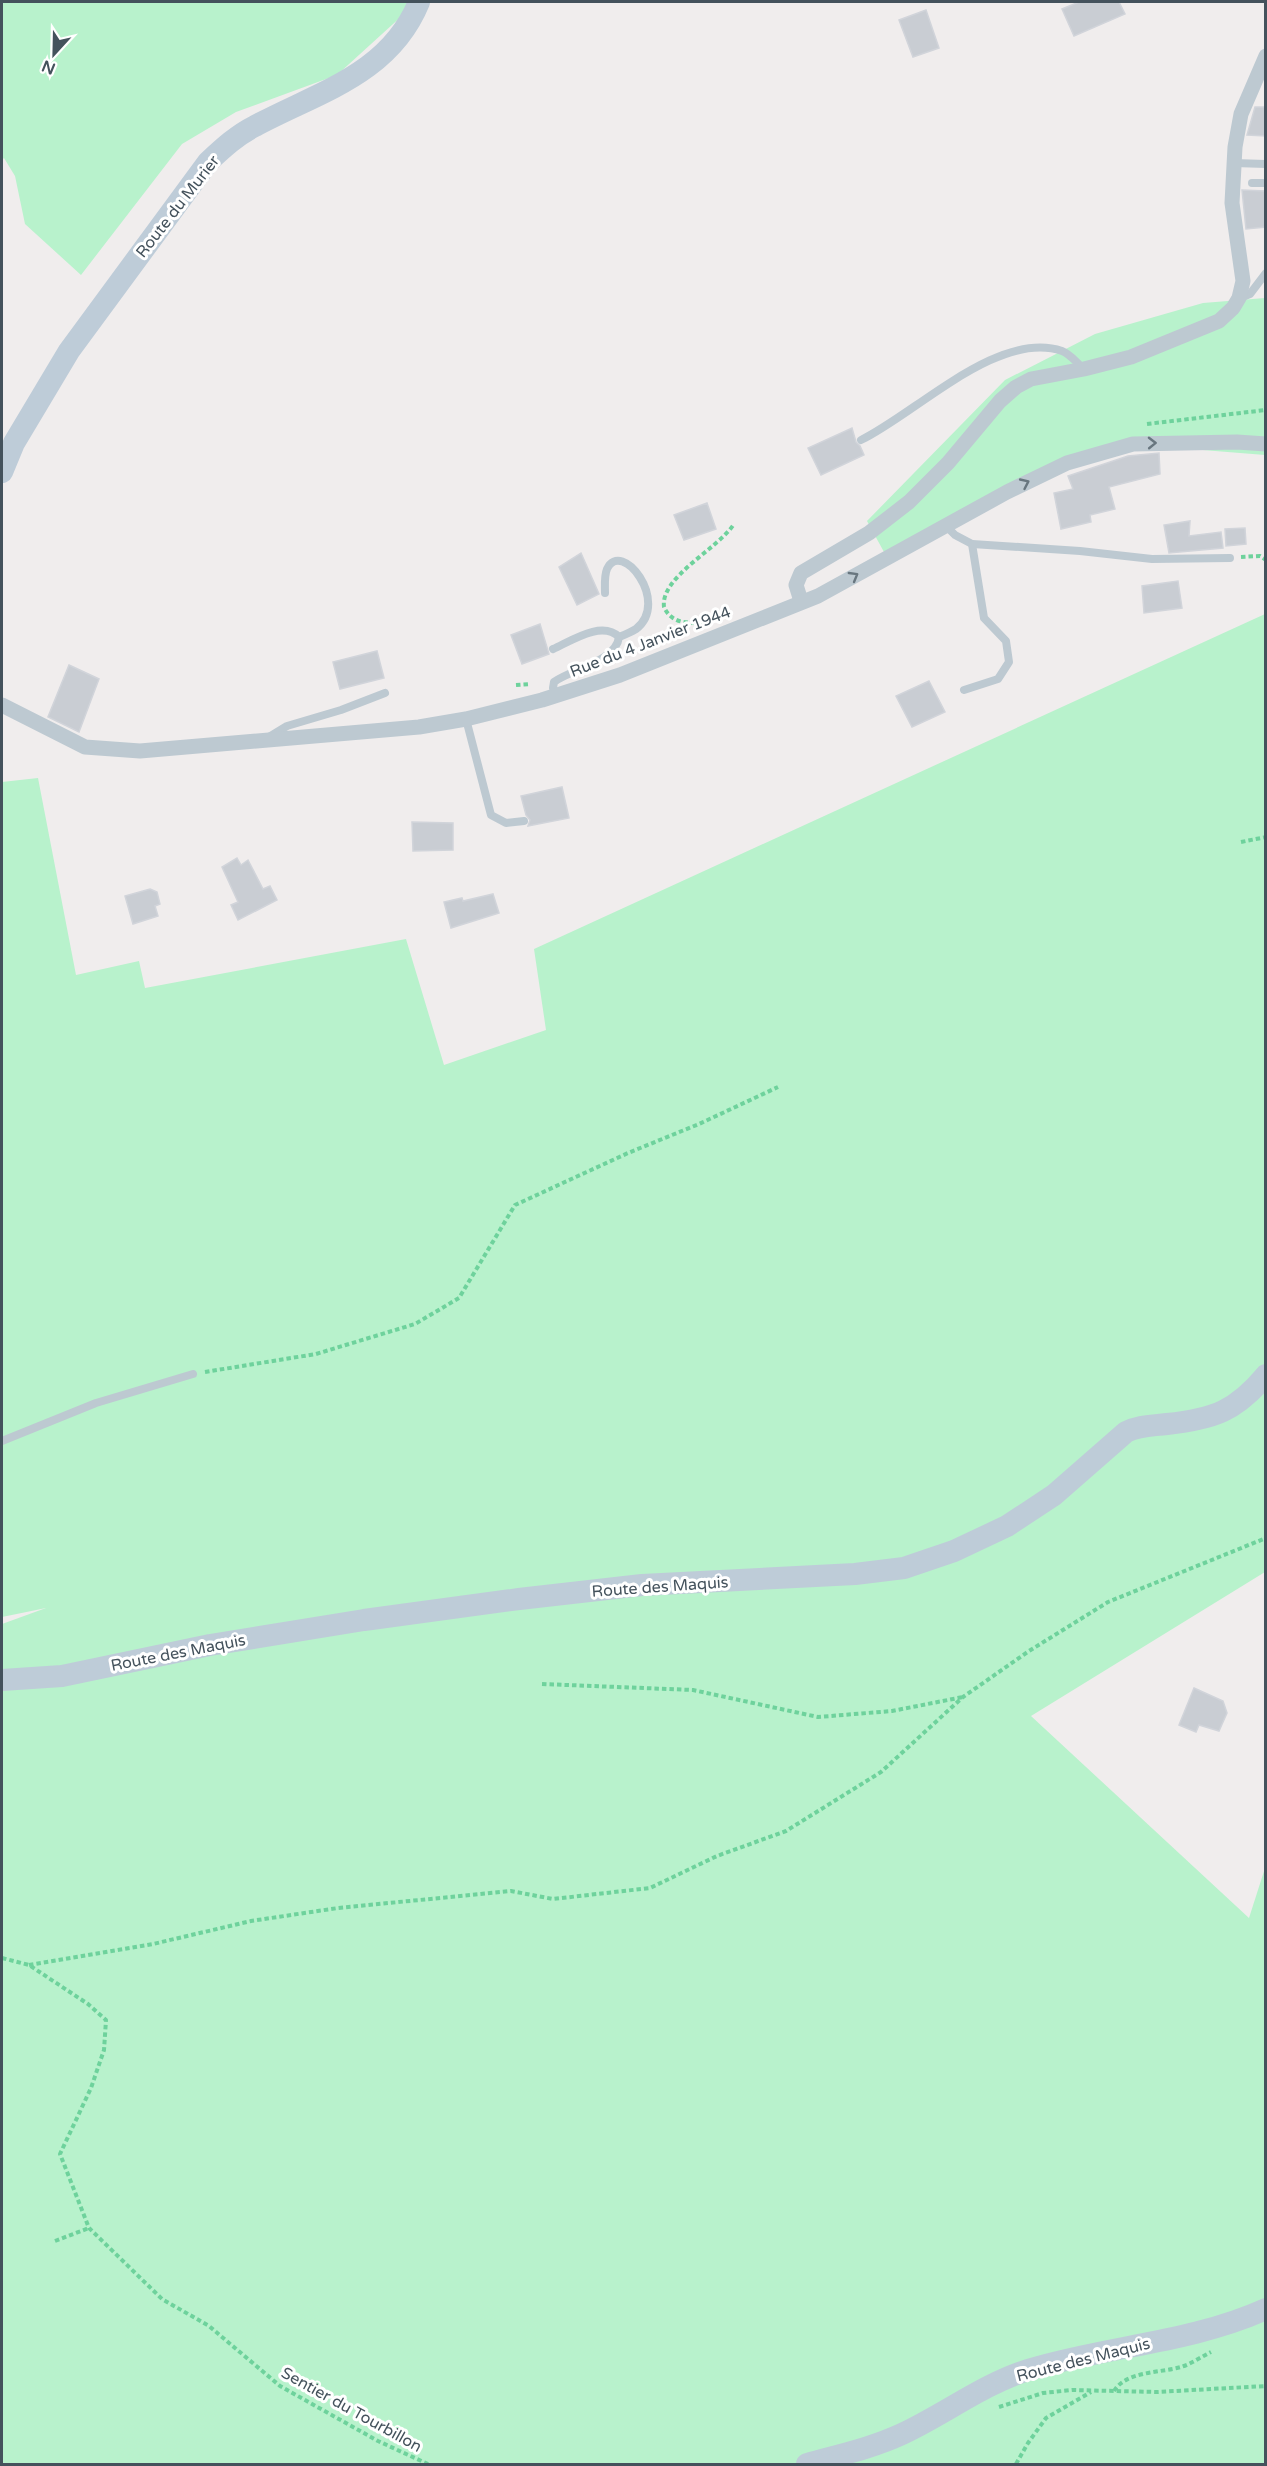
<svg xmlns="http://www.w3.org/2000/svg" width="1267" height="2466" viewBox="0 0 1267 2466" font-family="'Varela Round',sans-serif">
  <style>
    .green { fill: #b8f2cc }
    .building { fill: #c9cdd3; stroke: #d1d4da; stroke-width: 1.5 }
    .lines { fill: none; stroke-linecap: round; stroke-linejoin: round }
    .path { stroke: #6ed29c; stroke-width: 4; stroke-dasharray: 4.5 3; stroke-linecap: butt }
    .lane { stroke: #bdc9d1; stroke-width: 8 }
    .street { stroke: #bdc9d1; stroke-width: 15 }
    .secondary { stroke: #beccd8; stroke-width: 22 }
    .oneway { stroke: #68767f }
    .labels { text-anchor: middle; stroke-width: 6; stroke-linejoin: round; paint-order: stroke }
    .street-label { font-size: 16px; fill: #44525c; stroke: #fff }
  </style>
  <rect width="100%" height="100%" fill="#f0eded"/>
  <!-- green -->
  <g class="green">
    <polygon points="2,2 410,2 404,14 337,75 236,112 182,144 81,275 25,224 15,176 4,158 2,160"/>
    <polygon points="1265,298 1265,455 1190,449 1124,449 1063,470 884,552 867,521 1005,380 1095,334 1203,303"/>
    <polygon points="1265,614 1265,1572 1031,1716 1249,1918 1265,1868 1265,2464 2,2464 2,1624 46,1608 2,1617 2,782 38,778 76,975 139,961 145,988 406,939 444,1065 546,1030 534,949"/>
  </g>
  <!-- building -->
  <g class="building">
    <polygon points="1079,2 1119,2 1125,14 1074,36 1062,9"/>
    <polygon points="926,10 939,48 913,57 899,20"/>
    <polygon points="1255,107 1266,107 1266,136 1247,135"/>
    <polygon points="1242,190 1266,191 1266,227 1246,229"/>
    <polygon points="852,428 856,442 860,446 864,455 821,475 808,448"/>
    <polygon points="1159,453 1160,474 1109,487 1115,509 1090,515 1091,522 1061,529 1054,493 1073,489 1068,476 1128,456"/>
    <polygon points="707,503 716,529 684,540 674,515"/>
    <polygon points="1190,521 1189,536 1221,532 1223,548 1169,553 1164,525"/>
    <polygon points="1245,528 1246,544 1226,546 1225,529"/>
    <polygon points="581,553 599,594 577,605 559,567"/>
    <polygon points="1178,581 1182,608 1144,613 1142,586"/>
    <polygon points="540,624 549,654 522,664 511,635"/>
    <polygon points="377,651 384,678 340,689 333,662"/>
    <polygon points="69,665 99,679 79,732 48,717"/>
    <polygon points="929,681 945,712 912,727 896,696"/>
    <polygon points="562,787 569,818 528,826 530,820 526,815 521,796"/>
    <polygon points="412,822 453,823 453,850 413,851"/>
    <polygon points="237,858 241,865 248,860 263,889 270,886 277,900 238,920 231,905 238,902 222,867"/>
    <polygon points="150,889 157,892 160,904 155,906 158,916 133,924 125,896"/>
    <polygon points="493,894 499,913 451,928 444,902 462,898 463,901"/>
    <polygon points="1194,1688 1223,1701 1227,1713 1219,1731 1199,1725 1196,1732 1179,1725"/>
  </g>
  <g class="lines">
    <!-- path -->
    <g class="path">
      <polyline points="1147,424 1266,410"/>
      <polyline points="1241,557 1260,556 1266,560"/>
      <path d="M703 622C687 624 671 623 664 607 660 577 718 549 734 524"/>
      <polyline points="516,685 530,684"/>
      <polyline points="1241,842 1266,837"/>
      <polyline points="205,1372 316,1354 415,1324 459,1298 515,1205 628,1153 699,1124 778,1087"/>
      <polyline points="542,1684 693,1690 818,1717 892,1711 963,1697"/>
      <polyline points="2,1958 29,1965 88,2004 106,2020 104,2050 91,2088 60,2154 89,2228 162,2299 209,2326 280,2386 378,2441 428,2464"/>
      <polyline points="29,1965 153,1944 251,1921 338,1908 511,1891 553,1899 650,1888 717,1856 786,1831 881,1772 963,1697 1029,1651 1108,1602 1266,1538"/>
      <polyline points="55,2241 89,2228"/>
      <path d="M1114 2391C1126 2371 1160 2373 1181 2367 1191 2364 1201 2357 1211 2352"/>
      <polyline points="999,2407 1043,2393 1072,2390 1157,2392 1266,2386"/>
      <polyline points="1016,2464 1028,2443 1046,2418 1091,2392"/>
    </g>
    <!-- lane -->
    <g class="lane">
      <polyline points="1234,163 1266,164"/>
      <polyline points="1252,183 1266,183"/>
      <polyline points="1240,298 1250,294 1266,273"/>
      <path d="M861 440C915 414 999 329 1062 351 1070 354 1076 362 1083 368"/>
      <polyline points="945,525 955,535 972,544 984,618 1006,641 1009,662 998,679 964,690"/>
      <polyline points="972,544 1080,551 1152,559 1230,558"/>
      <path d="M605 593C605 586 604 576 607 569 621 538 671 602 636 629 631 632 624 635 619 637"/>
      <path d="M553 649C571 641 602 620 619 637 616 662 571 669 554 682L553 688 556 695"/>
      <polyline points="466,719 491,815 506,823 524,821"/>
      <polyline points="269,737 287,726 341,710 385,693"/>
      <polyline points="2,1441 96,1403 193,1374"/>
    </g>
    <!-- street -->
    <g class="street">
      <polyline points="801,601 796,585 801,573 869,533 909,502 948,463 1000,401 1016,387 1031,379 1084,369 1131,357 1219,321 1233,308 1239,298 1243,281 1232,203 1235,147 1241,114 1266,56"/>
      <polyline points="2,705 85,747 140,751 419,727 466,719 542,700 620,675 818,596 1007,492 1067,463 1133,444 1237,442 1266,444"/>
    </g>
    <!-- secondary -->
    <g class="secondary">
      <path d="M2 472 14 443 69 351 208 162C223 148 237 135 255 126 318 92 389 75 419 2"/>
      <path d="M2 1680 62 1676 210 1645 364 1620 519 1599 642 1585 855 1574 904 1568 954 1551 1007 1526 1054 1495 1126 1432C1140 1425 1152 1426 1167 1424 1214 1419 1236 1411 1266 1375"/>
      <path d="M807 2464C839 2455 872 2448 902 2434 945 2414 983 2384 1028 2370 1106 2346 1191 2343 1266 2309"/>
    </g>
  </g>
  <!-- one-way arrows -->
  <defs><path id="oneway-chevron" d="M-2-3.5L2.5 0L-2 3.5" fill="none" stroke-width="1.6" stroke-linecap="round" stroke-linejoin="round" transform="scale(1.5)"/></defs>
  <g class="oneway">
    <use href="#oneway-chevron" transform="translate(1152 443) rotate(-1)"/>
    <use href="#oneway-chevron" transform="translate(1025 483) rotate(-25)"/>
    <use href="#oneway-chevron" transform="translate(854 576) rotate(-30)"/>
  </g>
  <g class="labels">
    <!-- street labels -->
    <g class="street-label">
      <text transform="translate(177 206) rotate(-52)" y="6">Route du Murier</text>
      <text transform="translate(650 641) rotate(-21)" y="6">Rue du 4 Janvier 1944</text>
      <text transform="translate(660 1586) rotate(-4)" y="6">Route des Maquis</text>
      <text transform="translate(178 1652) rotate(-11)" y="6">Route des Maquis</text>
      <text transform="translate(1083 2359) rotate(-14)" y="6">Route des Maquis</text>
      <text transform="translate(352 2409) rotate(29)" y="6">Sentier du Tourbillon</text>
    </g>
  </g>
  <!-- border -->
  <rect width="1267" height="2466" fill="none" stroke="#44525c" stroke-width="6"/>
  <!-- north arrow -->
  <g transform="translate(54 54) rotate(202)" stroke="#ffffff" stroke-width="4.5" paint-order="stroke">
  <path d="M0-4.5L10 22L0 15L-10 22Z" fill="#44525c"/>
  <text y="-9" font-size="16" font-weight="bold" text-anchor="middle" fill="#44525c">N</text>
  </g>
</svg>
